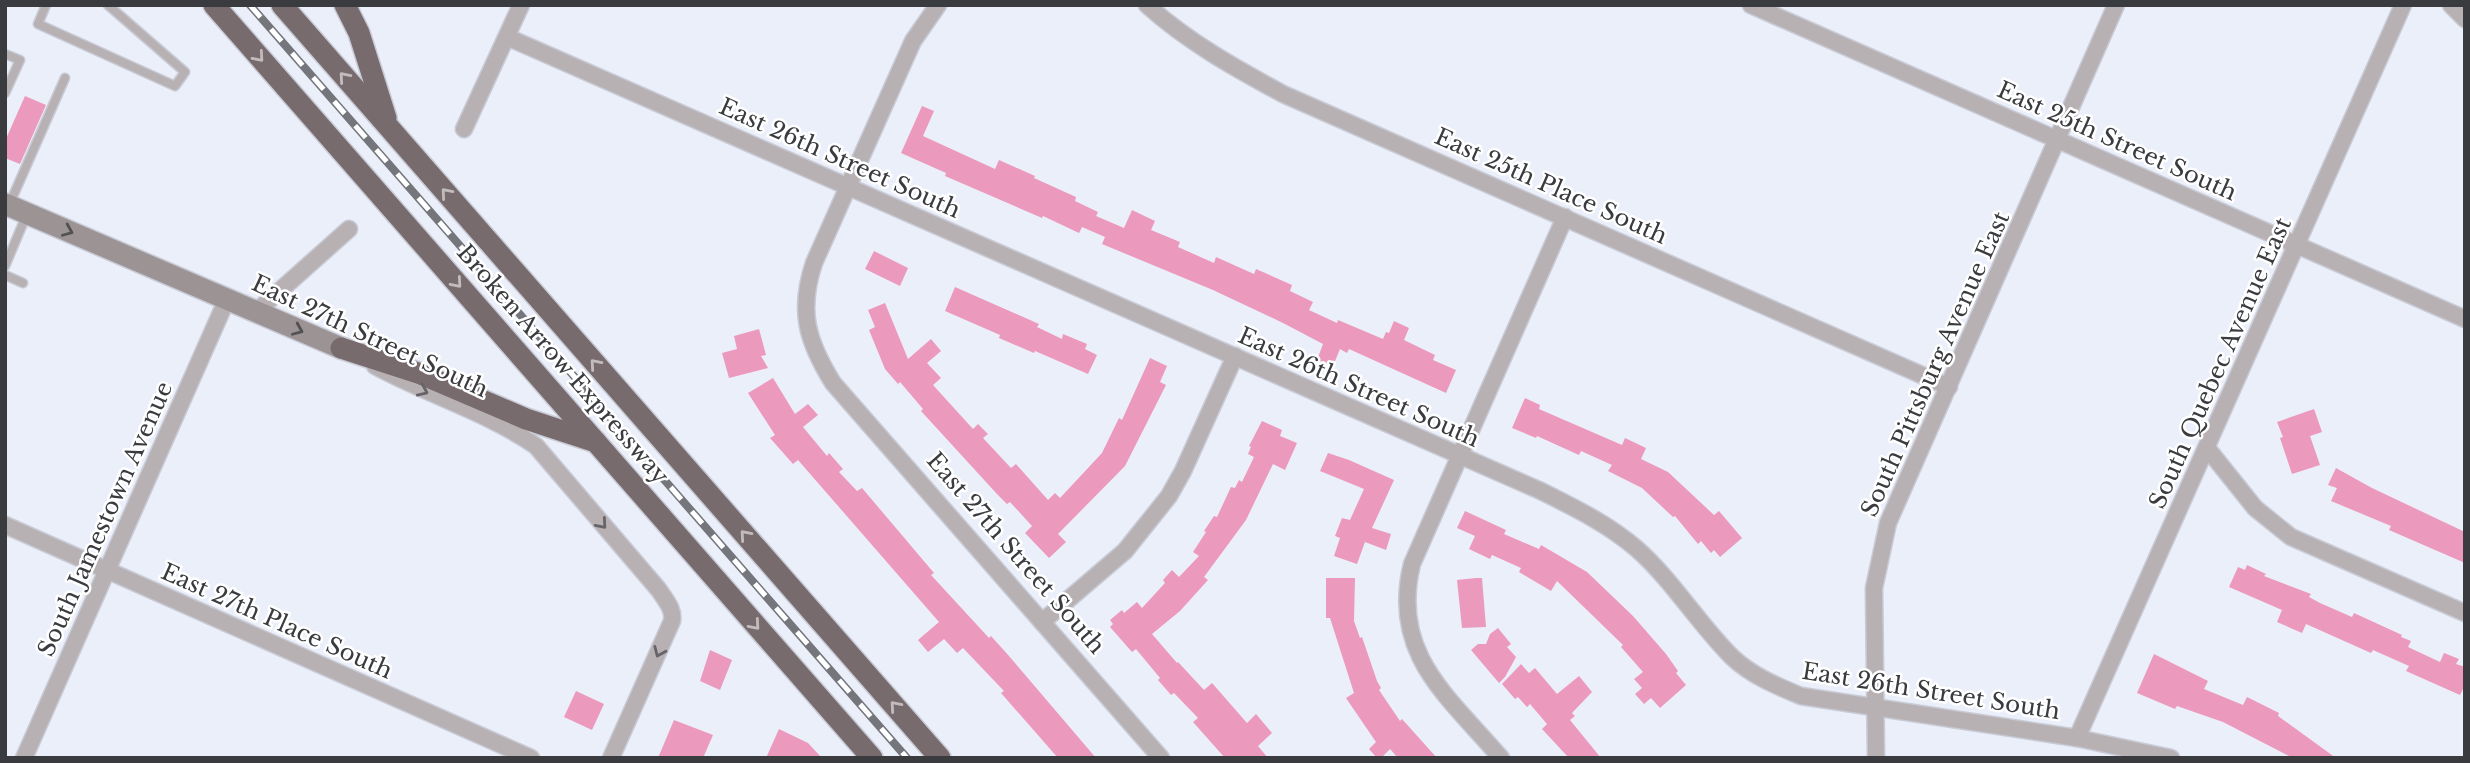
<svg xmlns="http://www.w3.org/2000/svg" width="2470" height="763" viewBox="0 0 2470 763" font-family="'Libre Baskerville',serif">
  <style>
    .building { fill: #ec99be }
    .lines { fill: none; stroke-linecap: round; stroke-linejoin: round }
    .lane-casing { stroke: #c8cbd5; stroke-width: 11 }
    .street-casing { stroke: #c8cbd5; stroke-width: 19 }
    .secondary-casing { stroke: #c8cbd5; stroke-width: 24 }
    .highway-casing { stroke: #c8cbd5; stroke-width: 24 }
    .lane { stroke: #b8b1b3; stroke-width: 8 }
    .street { stroke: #b8b1b3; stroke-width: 16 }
    .secondary { stroke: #9c9395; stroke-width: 21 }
    .highway { stroke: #786b6e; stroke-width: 21 }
    .rail-casing { stroke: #74767c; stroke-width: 8 }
    .rail { stroke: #fff; stroke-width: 5; stroke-dasharray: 16; stroke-linecap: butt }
    .oneway { stroke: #c2bcbe }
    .oneway2 { stroke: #525154 }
    .oneway3 { stroke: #666468 }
    .labels { text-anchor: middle; stroke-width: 5; stroke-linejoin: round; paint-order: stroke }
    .street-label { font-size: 23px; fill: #3a3b3f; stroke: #fff }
  </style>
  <rect width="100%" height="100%" fill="#ebeffa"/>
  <!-- building -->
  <g class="building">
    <polygon points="25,96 46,105 20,164 5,158 5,141"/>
    <polygon points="922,106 934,111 923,136 995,169 999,160 1035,176 1034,178 1076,197 1075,201 1098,212 1096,216 1124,228 1132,210 1155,221 1151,230 1180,242 1178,247 1214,263 1216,257 1254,274 1256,269 1292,285 1290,291 1313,302 1309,310 1337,323 1338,320 1383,339 1386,332 1389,333 1394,321 1409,328 1404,340 1435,355 1433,360 1456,370 1446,393 1349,349 1347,353 1340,349 1333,366 1317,360 1323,344 1283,323 1213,290 1102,244 1105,237 1082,227 1079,233 1043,216 1042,218 945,176 946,173 901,153"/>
    <polygon points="874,251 908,268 900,286 865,269"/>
    <polygon points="955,287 1039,324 1037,327 1062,339 1063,334 1087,344 1085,349 1097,355 1088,374 1035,351 1034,353 999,338 1000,335 945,311"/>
    <polygon points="885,303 908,359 931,339 941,351 927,363 941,378 933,385 973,429 978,424 988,434 983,438 1011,468 1016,464 1048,500 1055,493 1060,498 1102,453 1119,418 1122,420 1150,358 1167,366 1160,382 1166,385 1125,466 1058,534 1066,542 1049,558 1025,533 1032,526 1010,502 1007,504 997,494 921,411 923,409 900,382 898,384 885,369 869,330 875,327 868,310"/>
    <polygon points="759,329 766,355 761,356 768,368 729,378 722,353 737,349 734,336"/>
    <polygon points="773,378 795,414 808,404 818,415 803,427 827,456 829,453 843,469 839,472 857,491 862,488 934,573 931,575 989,638 991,636 1009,656 1096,758 1058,758 1001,693 1004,691 963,648 957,653 944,639 928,652 918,640 939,622 798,460 793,464 770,438 775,435 748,393"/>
    <polygon points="1525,398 1540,405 1539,409 1622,445 1625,438 1646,448 1641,459 1668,472 1714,515 1719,511 1742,538 1720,557 1714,550 1711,553 1701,541 1698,544 1675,516 1673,517 1642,488 1608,471 1612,465 1581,451 1579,455 1537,436 1536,438 1512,428"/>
    <polygon points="2314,409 2322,432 2310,436 2320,465 2292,474 2280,438 2283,437 2277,422"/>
    <polygon points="1262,421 1282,430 1280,436 1297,443 1285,470 1273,464 1246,520 1204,577 1208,580 1180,611 1152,634 1177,663 1178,662 1204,690 1212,683 1247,723 1256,714 1272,733 1258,746 1268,758 1225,758 1193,722 1198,718 1174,693 1171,695 1158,680 1160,678 1136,649 1132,652 1110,627 1113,624 1110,620 1122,610 1124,613 1137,602 1142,608 1165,583 1163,580 1172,570 1179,577 1199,556 1193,552 1206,532 1204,531 1214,516 1217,517 1231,487 1235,488 1239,480 1242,482 1254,457 1248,454 1251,447 1249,446"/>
    <polygon points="1328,453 1349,460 1394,480 1372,528 1391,534 1386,550 1365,542 1357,564 1334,556 1340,538 1335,536 1342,518 1350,520 1364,489 1320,471"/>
    <polygon points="2336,468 2372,488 2465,532 2465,563 2389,530 2391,526 2331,501 2337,488 2328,485"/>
    <polygon points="1465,511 1506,530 1504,534 1539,549 1541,545 1587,572 1633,616 1666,654 1678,671 1676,673 1686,685 1660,708 1651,698 1644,704 1635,694 1642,688 1634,679 1643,672 1621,647 1623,645 1557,581 1551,591 1519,572 1521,568 1492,555 1490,559 1469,549 1475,536 1457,528"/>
    <polygon points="2247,565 2266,574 2264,576 2311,594 2309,597 2320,603 2352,617 2354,613 2402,635 2401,637 2411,641 2408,647 2440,662 2444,653 2459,659 2456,664 2465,667 2465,685 2460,695 2406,671 2409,666 2373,650 2371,653 2306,624 2302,633 2277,622 2282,610 2229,587 2238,567 2245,570"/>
    <polygon points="1326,578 1355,578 1354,621 1360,638 1362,637 1377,681 1381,688 1379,690 1400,721 1402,719 1437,758 1398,758 1390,749 1381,758 1377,758 1369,749 1376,742 1346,698 1354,693 1330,618 1326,618"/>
    <polygon points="1476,578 1482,578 1486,627 1462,628 1457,580"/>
    <polygon points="1498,628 1511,644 1507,647 1516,657 1505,677 1499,683 1471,650 1478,644 1486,644 1490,634"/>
    <polygon points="710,650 732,660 720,690 700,681"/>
    <polygon points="2154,654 2208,681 2204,689 2243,705 2247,697 2279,713 2278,716 2336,758 2293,758 2223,722 2177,706 2175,709 2137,693"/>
    <polygon points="1521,664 1529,673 1535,668 1557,694 1579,676 1592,692 1572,713 1575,716 1570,720 1601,758 1569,758 1542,729 1547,724 1530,704 1527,707 1518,697 1515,699 1502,684"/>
    <polygon points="576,691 604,704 592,730 564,717"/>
    <polygon points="674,720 713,735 703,758 658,758"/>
    <polygon points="779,729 808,743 822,758 766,758"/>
  </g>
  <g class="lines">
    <!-- lane casing -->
    <g class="lane-casing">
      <g id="lane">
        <polyline points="46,5 38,24 175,86 185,72 108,5"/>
        <polyline points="5,54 20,60 5,93"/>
        <polyline points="10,203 65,78"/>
        <polyline points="5,266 27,214"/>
        <polyline points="5,275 23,283"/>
      </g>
    </g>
    <!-- street casing -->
    <g class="street-casing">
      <g id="street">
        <path d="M938 5 913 41 814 263C798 311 807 341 833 383L1161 758"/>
        <path d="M1147 5C1188 42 1235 68 1283 94L1949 387"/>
        <polyline points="1751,5 2465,319"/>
        <polyline points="2451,5 2465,19"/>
        <path d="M507 37 1541 491C1575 508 1608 524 1637 549 1673 581 1698 623 1732 657 1752 676 1777 686 1801 696L2077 738 2171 758"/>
        <polyline points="464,129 521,5"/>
        <polyline points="256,312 349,229"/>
        <path d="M375 366C428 395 487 412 536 446L659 590C666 601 674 609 672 621L611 758"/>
        <polyline points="2207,448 2255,508 2291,537 2465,613"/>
        <polyline points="5,525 531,758"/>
        <polyline points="1042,622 1125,551 1169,496 1183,471 1235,356"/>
        <polyline points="2077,738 2403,5"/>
        <polyline points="24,758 227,299"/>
        <path d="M1501 758C1448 696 1390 654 1412 564L1565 217"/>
        <polyline points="1876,758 1874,588 1888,523 2116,5"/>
      </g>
    </g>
    <!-- secondary casing -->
    <g class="secondary-casing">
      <polyline id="secondary" points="5,204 341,348"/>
    </g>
    <!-- highway casing -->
    <g class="highway-casing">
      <g id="highway">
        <polyline points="214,5 872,758"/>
        <polyline points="282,5 940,758"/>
        <polyline points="345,5 359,33 386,118"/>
        <polyline points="341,348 421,374 526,419 596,442"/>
      </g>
    </g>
    <!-- lane -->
    <use href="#lane" class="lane"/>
    <!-- street -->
    <use href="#street" class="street"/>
    <!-- secondary -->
    <use href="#secondary" class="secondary"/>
    <!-- highway -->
    <use href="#highway" class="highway"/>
    <!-- rail casing -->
    <g class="rail-casing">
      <polyline id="rail" points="250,5 907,758"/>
    </g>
    <!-- rail -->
    <use href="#rail" class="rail"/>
  </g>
  <!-- one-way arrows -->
  <defs><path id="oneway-chevron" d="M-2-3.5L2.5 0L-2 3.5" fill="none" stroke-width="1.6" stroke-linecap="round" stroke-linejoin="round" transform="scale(1.75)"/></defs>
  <g class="oneway">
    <use href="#oneway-chevron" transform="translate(259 57) rotate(49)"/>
    <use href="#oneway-chevron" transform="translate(344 77) rotate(-131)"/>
    <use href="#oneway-chevron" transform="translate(446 193) rotate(-131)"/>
    <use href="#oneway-chevron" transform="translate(457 283) rotate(49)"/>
    <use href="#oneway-chevron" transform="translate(595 364) rotate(-131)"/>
    <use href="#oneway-chevron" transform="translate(745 535) rotate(-131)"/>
    <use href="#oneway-chevron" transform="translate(755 625) rotate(49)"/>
    <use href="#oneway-chevron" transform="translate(895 706) rotate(-131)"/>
  </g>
  <g class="oneway2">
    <use href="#oneway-chevron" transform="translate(68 231) rotate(23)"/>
    <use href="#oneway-chevron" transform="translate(298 330) rotate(23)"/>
  </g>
  <g class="oneway3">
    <use href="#oneway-chevron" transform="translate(423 391) rotate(24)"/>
    <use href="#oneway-chevron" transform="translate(602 524) rotate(49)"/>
    <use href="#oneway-chevron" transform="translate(659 652) rotate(114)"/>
  </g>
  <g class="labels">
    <!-- street labels -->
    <g class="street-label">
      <text transform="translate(2117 141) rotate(24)" y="8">East 25th Street South</text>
      <text transform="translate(840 158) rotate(24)" y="8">East 26th Street South</text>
      <text transform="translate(1551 186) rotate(24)" y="8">East 25th Place South</text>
      <text transform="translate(370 336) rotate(25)" y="8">East 27th Street South</text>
      <text transform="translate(2220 363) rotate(-66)" y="8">South Quebec Avenue East</text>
      <text transform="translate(563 364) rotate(49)" y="8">Broken Arrow Expressway</text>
      <text transform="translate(1935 364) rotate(-66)" y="8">South Pittsburg Avenue East</text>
      <text transform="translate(1359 387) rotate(24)" y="8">East 26th Street South</text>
      <text transform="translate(105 519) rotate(-66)" y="8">South Jamestown Avenue</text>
      <text transform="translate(1016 553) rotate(49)" y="8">East 27th Street South</text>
      <text transform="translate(277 621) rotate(24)" y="8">East 27th Place South</text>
      <text transform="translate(1931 691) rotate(9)" y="8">East 26th Street South</text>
    </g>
  </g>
  <!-- border -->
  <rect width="2470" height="763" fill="none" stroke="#3a3b3f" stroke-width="14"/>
</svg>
